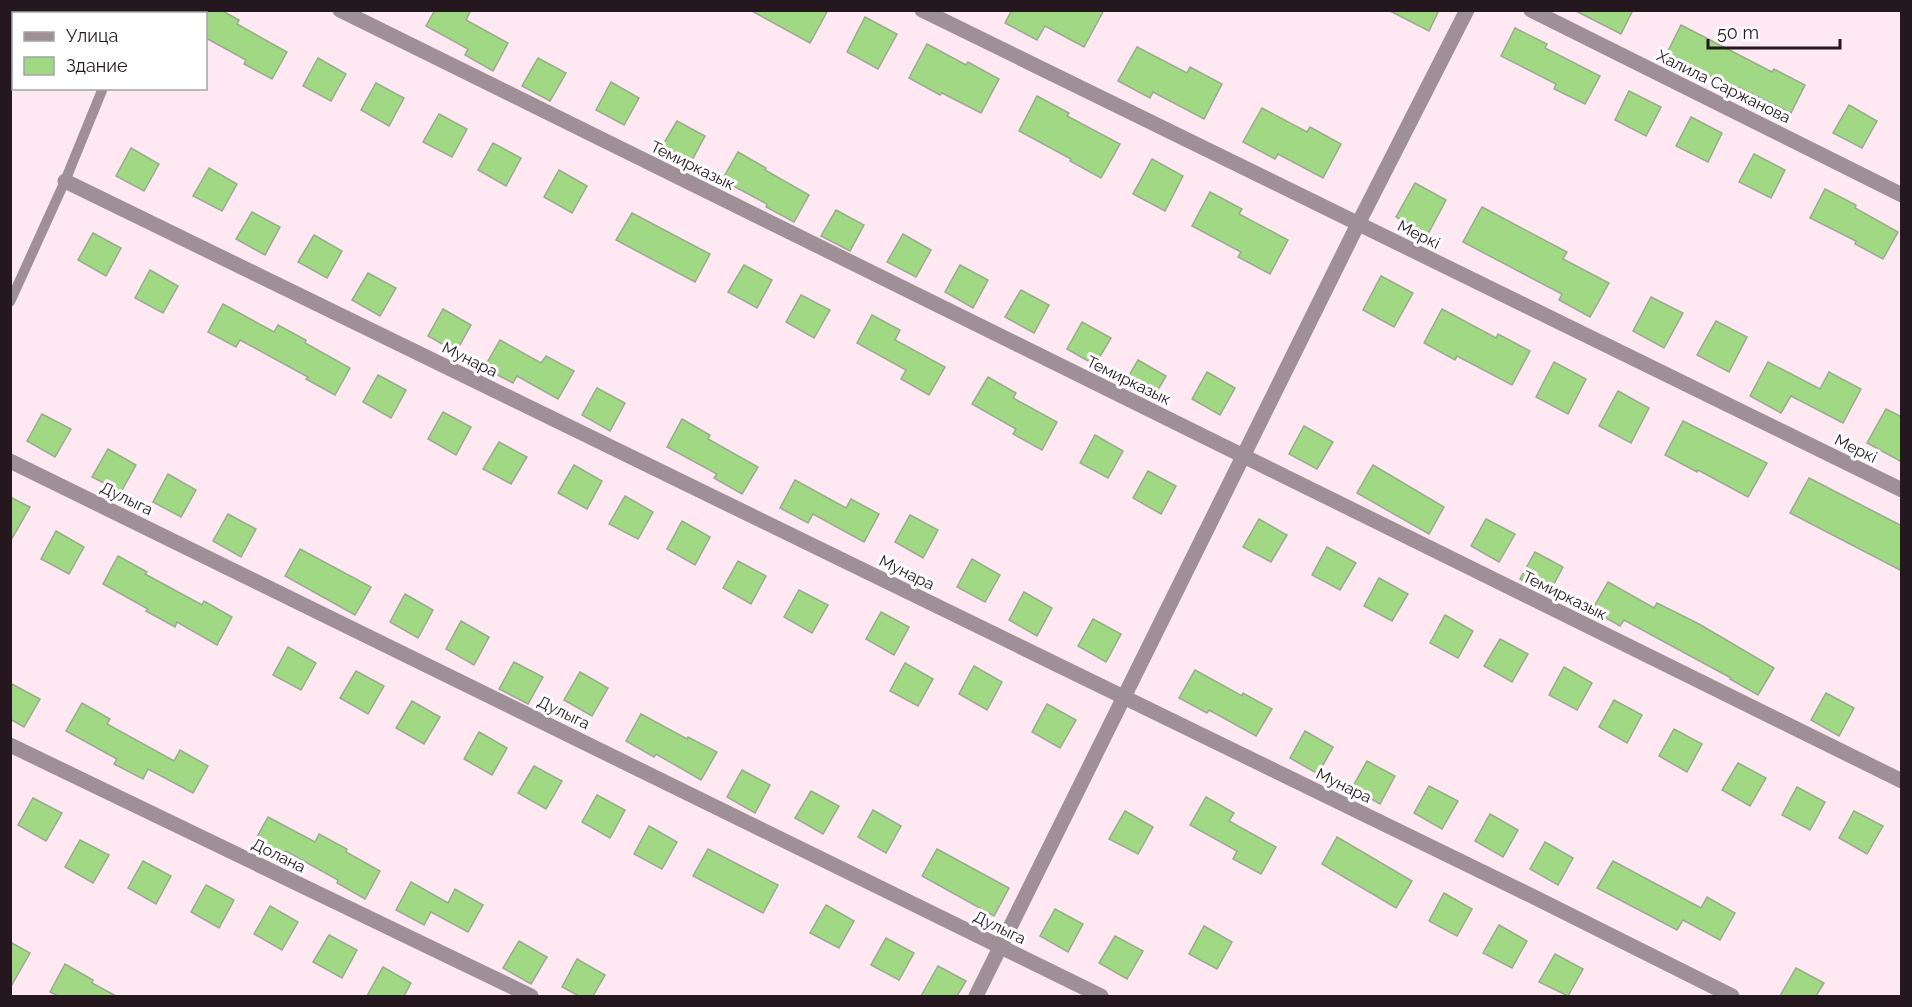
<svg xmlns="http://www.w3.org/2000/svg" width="1912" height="1007" viewBox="0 0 1912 1007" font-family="Raleway,sans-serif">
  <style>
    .building { fill: #a1d883; stroke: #99ab8f; stroke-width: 1.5 }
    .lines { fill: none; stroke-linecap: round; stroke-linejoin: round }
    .service { stroke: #9f9097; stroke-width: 10 }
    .minor { stroke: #9f9097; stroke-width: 15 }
    .labels { text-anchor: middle; stroke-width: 6; stroke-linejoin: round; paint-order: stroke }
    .street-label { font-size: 16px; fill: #24181e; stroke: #fff }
  </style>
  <rect width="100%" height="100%" fill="#fee8f2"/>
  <!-- building -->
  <g class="building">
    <polygon points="205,10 221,10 239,20 237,24 287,52 272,79 244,64 246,60 206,38"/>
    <polygon points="435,10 471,10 466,20 508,43 493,71 465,55 468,49 426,26"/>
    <polygon points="750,10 828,10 810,43"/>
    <polygon points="1012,10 1104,10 1084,47 1045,26 1037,40 1005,23"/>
    <polygon points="1388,10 1439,10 1429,31"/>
    <polygon points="1574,10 1633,10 1621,34"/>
    <polygon points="865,17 897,34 878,69 847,52"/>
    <polygon points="1681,25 1772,72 1774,69 1805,85 1791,113 1738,87 1736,90 1667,53"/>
    <polygon points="1515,28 1547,44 1545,48 1600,76 1585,104 1554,89 1556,84 1501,56"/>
    <polygon points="927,44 966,65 968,62 999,79 981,113 942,93 940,95 909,78"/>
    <polygon points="1137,47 1187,73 1190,67 1222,84 1204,119 1153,92 1150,98 1118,81"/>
    <polygon points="318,58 346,74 331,101 303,86"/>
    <polygon points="538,58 566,73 550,101 522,86"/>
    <polygon points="611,82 639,98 624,125 596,110"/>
    <polygon points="376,83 404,98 389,126 361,110"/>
    <polygon points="1629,91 1661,107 1646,136 1615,120"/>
    <polygon points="1037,96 1069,113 1067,116 1120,144 1101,178 1070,161 1071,159 1019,131"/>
    <polygon points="1849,105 1877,121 1862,148 1833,133"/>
    <polygon points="1262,108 1307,132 1310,127 1341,144 1323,178 1278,154 1275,159 1243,142"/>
    <polygon points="439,114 467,129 452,157 423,142"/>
    <polygon points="1691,117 1722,133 1708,162 1676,146"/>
    <polygon points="677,121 705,136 690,164 661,148"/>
    <polygon points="493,143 521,158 506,186 478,170"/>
    <polygon points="131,148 159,164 144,191 116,176"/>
    <polygon points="738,152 766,168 765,170 809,195 794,222 766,207 767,204 722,180"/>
    <polygon points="1754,154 1785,170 1771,198 1739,182"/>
    <polygon points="1152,159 1183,176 1165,211 1133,194"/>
    <polygon points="209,168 237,184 222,211 193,196"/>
    <polygon points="559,170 587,186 572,213 544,197"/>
    <polygon points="1415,183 1446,200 1428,234 1396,217"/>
    <polygon points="1825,189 1856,205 1855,208 1898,232 1883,259 1855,244 1856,241 1810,218"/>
    <polygon points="1210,192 1242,209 1239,214 1288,240 1270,274 1238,257 1241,252 1192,226"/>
    <polygon points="1482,207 1567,252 1563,259 1609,283 1590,317 1559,300 1562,294 1463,242"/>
    <polygon points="836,210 864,225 850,251 821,236"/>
    <polygon points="252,212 280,227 265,255 236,239"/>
    <polygon points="632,213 710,254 695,282 616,240"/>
    <polygon points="93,233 121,248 106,276 78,260"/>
    <polygon points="903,234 931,250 916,277 887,262"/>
    <polygon points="314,235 342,251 327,278 298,262"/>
    <polygon points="744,265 772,280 757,308 728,292"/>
    <polygon points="960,265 988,280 973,308 945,292"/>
    <polygon points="150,270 178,286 163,313 135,298"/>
    <polygon points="368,273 396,288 380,316 352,300"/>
    <polygon points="1381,276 1413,293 1394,327 1363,310"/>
    <polygon points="1021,290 1049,305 1034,333 1005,317"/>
    <polygon points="801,295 830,310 814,338 786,322"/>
    <polygon points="1651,297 1683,313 1664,348 1633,331"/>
    <polygon points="223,304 274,332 278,325 306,340 305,343 350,368 335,395 306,379 308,377 240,340 236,347 208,332"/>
    <polygon points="443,309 471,325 456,352 428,336"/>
    <polygon points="1442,309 1496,338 1498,334 1530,351 1512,385 1457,356 1455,360 1424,343"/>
    <polygon points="872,315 900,330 895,340 945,367 929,395 901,379 906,370 857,343"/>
    <polygon points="1716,321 1747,337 1729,372 1697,355"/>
    <polygon points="1082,322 1111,338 1095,365 1067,349"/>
    <polygon points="500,340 541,363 546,356 574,371 558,399 517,376 513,383 484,368"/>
    <polygon points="1138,360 1166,376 1152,400 1123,386"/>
    <polygon points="1554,362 1586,379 1568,414 1536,397"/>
    <polygon points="1768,362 1820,389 1829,372 1861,389 1843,423 1791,396 1781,413 1750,396"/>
    <polygon points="1207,372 1235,388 1220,415 1192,399"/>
    <polygon points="378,375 406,390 391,418 363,402"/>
    <polygon points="988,377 1016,393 1013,398 1057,422 1042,450 1013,434 1016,429 972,404"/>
    <polygon points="597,388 625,403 610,431 582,415"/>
    <polygon points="1618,391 1649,408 1631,443 1599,426"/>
    <polygon points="1886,409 1902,417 1902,462 1867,443"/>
    <polygon points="443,412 471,427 456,455 428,439"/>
    <polygon points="42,414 71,429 55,457 27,441"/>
    <polygon points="682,419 710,435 708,439 758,467 742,494 714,478 717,474 667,447"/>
    <polygon points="1683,421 1767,463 1748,497 1698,470 1697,472 1665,455"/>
    <polygon points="1304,426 1333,442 1317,469 1289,454"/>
    <polygon points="1095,435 1123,451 1108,478 1080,463"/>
    <polygon points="499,442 527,457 511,484 483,469"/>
    <polygon points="108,449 136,465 121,492 92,477"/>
    <polygon points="574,465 602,481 587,509 558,493"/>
    <polygon points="1373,465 1444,507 1429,534 1357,493"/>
    <polygon points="1148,471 1176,486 1161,514 1133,498"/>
    <polygon points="168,474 196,490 181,517 153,502"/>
    <polygon points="1809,478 1902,526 1902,571 1790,513"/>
    <polygon points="795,480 846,508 851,499 879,514 864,542 813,514 808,523 780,508"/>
    <polygon points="625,496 653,512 638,539 609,524"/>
    <polygon points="10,497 30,507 10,542"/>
    <polygon points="228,514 256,529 241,557 213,541"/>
    <polygon points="910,515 938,530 923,558 895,542"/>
    <polygon points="1259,519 1287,535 1271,562 1243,547"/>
    <polygon points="1486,519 1515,534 1499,562 1471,546"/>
    <polygon points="682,521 710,537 695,565 667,549"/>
    <polygon points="56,531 84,547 69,574 41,559"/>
    <polygon points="1327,547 1356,563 1340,590 1312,575"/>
    <polygon points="300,549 371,587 355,615 285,576"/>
    <polygon points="1535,552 1563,567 1548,595 1520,579"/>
    <polygon points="118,556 147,572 145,574 202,605 204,601 232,617 217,645 177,622 175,627 146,611 148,609 103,584"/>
    <polygon points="972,559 1000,575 985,602 957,587"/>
    <polygon points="738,561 766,576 751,604 723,588"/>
    <polygon points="1379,578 1408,594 1392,621 1364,606"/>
    <polygon points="1608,582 1654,608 1657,603 1699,624 1774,668 1758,695 1730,679 1731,678 1624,620 1620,626 1592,610"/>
    <polygon points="799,590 828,605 812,633 784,617"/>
    <polygon points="1024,592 1052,608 1037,636 1009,620"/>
    <polygon points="405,594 433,610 418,638 390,622"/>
    <polygon points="881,612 909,627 894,655 866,639"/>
    <polygon points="1445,615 1473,631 1458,658 1430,643"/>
    <polygon points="1093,619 1121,634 1106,662 1078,646"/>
    <polygon points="461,621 489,637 474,665 446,649"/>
    <polygon points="1500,639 1528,654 1512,682 1484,666"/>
    <polygon points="288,647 316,663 301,690 273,675"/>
    <polygon points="514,662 543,677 528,704 499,689"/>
    <polygon points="905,663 933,679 918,706 890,691"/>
    <polygon points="974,666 1002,682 987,710 959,694"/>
    <polygon points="1564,667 1592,683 1577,710 1549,695"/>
    <polygon points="1195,670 1242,696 1243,693 1272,709 1256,736 1209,710 1207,713 1179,698"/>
    <polygon points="356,671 384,686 368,714 340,698"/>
    <polygon points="580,672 608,688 592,716 564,700"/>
    <polygon points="10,683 40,699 24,727 10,719"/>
    <polygon points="1826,693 1854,708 1839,736 1811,720"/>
    <polygon points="1614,700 1642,715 1627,743 1599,727"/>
    <polygon points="412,701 440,717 424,744 396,728"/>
    <polygon points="82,703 110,719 107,724 174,761 180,750 208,766 193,793 148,769 143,779 114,764 117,759 66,731"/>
    <polygon points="1047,704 1076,720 1060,748 1032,732"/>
    <polygon points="641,714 687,739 688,737 717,752 701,780 656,754 654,757 626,741"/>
    <polygon points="1674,729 1702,744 1687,772 1659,756"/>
    <polygon points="1305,731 1333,747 1318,774 1290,758"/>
    <polygon points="479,732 507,748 492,775 464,759"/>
    <polygon points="1367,761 1395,776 1380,804 1352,788"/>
    <polygon points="1738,763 1766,778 1750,806 1722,790"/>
    <polygon points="534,766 562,781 546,809 518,793"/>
    <polygon points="742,770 770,785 755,813 727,797"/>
    <polygon points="1429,786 1458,801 1442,829 1414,813"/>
    <polygon points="1797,787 1825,802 1810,830 1782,815"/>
    <polygon points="811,791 839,806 823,834 795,818"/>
    <polygon points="597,795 625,810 610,838 582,822"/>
    <polygon points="1206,797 1234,813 1229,821 1276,847 1261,874 1233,859 1237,851 1190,825"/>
    <polygon points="33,798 62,813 46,841 18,825"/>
    <polygon points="873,810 901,826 886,853 858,837"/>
    <polygon points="1125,811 1153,827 1138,854 1109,839"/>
    <polygon points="1854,811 1883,826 1867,854 1839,838"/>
    <polygon points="1490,814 1518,830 1503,857 1475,841"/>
    <polygon points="268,817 315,842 319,834 347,849 346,852 380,871 365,899 337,883 338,880 286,851 281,860 253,844"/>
    <polygon points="649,826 677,842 662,869 634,854"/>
    <polygon points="1337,837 1412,881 1396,908 1322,864"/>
    <polygon points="80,840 109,855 93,883 65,867"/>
    <polygon points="1545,842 1573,858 1558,885 1530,869"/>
    <polygon points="708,849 778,885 763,913 693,876"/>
    <polygon points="937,849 1009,888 994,916 922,876"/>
    <polygon points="143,861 171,876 156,904 128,888"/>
    <polygon points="1613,861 1701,908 1707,897 1735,913 1720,940 1683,920 1677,930 1597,888"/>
    <polygon points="411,882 448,903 455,889 483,905 468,932 431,912 424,925 396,910"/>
    <polygon points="206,885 234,900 219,928 191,912"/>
    <polygon points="1444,893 1472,909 1457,936 1429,921"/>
    <polygon points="826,905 854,921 839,948 810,933"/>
    <polygon points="270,906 298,922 282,950 254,934"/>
    <polygon points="1055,909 1083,924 1068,952 1040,936"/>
    <polygon points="1499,925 1527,941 1512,968 1483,953"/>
    <polygon points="1204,926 1232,942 1217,969 1189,954"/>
    <polygon points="329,935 357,950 342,978 313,962"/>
    <polygon points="1115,936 1143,951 1127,979 1099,963"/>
    <polygon points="886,938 914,953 899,980 871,965"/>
    <polygon points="519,941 547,957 531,984 503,968"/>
    <polygon points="10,942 30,953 10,988"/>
    <polygon points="1555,954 1583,969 1568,996 1539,982"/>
    <polygon points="577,959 605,975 593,996 579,996 562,987"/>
    <polygon points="65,964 93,980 92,983 116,996 58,996 50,992"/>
    <polygon points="938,966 966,981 957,996 921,996"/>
    <polygon points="383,967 411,983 404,996 367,996"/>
    <polygon points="1796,968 1824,983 1816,996 1780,996"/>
  </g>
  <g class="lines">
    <!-- service -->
    <g class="service">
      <polyline points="134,14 135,10"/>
      <polyline points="10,302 65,181 103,88"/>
    </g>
    <!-- minor -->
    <g class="minor">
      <polyline points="340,10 1902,781"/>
      <polyline points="922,10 1902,490"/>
      <polyline points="1531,10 1902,195"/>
      <polyline points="65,181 1538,899 1732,996"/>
      <polyline points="10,461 1101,996"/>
      <polyline points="10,745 531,996"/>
      <polyline points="976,996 1358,224 1467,10"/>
    </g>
  </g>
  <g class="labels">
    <!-- street labels -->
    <g class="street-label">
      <text transform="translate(1724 86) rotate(26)" y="6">Халила Саржанова</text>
      <text transform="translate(693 165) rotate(26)" y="6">Темирказык</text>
      <text transform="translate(1419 234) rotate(26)" y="6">Меркі</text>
      <text transform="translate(470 359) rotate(26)" y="6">Мунара</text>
      <text transform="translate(1129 380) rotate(26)" y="6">Темирказык</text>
      <text transform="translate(1856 448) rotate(26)" y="6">Меркі</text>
      <text transform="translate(127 498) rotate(26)" y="6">Дулыга</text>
      <text transform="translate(907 572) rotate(26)" y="6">Мунара</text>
      <text transform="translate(1565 595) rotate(26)" y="6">Темирказык</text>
      <text transform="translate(564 712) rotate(26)" y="6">Дулыга</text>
      <text transform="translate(1344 785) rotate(26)" y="6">Мунара</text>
      <text transform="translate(279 855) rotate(26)" y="6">Долана</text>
      <text transform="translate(1000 927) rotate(26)" y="6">Дулыга</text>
    </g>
  </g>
  <!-- border -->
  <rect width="1912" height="1007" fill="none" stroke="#24181e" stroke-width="24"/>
  <!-- legend -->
  <rect x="12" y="12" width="195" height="78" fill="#ffffff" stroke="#a7a3a5" stroke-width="1.5"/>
  <rect x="24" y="32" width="30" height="9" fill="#9f9097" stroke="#a7a3a5" stroke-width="1.5"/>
  <text x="66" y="42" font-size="18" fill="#24181e">Улица</text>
  <rect x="24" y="57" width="30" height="18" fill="#a1d883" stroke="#a7a3a5" stroke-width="1.5"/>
  <text x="66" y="72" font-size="18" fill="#24181e">Здание</text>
  <!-- scale -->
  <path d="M1708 39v9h132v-9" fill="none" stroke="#24181e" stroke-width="3"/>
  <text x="1717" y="39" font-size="18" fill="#24181e" stroke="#ffffff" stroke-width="4.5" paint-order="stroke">50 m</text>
</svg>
